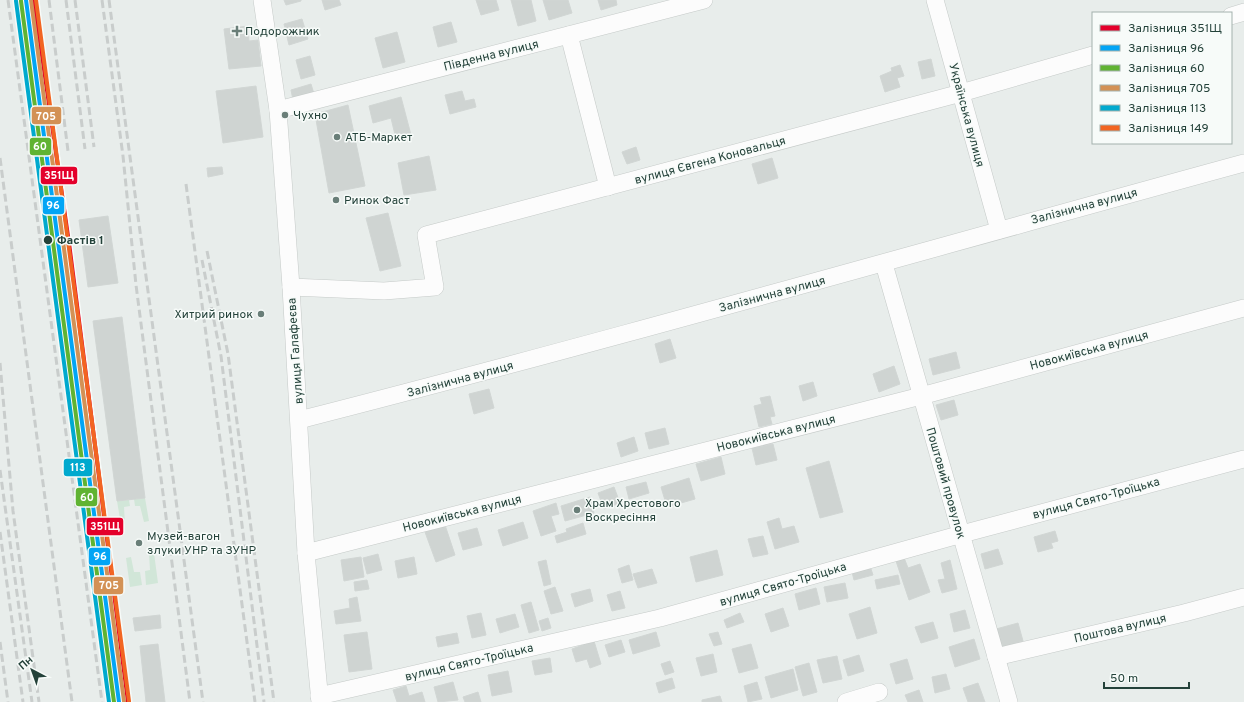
<svg xmlns="http://www.w3.org/2000/svg" width="1244" height="702" viewBox="0 0 1244 702" font-family="Overpass,sans-serif">
  <style>
    .green { fill: #d1e6d8 }
    .building { fill: #cfd4d2; stroke: #d1d6d4 }
    .lines { fill: none; stroke-linecap: round; stroke-linejoin: round }
    .minor-casing { stroke: #c5cac8; stroke-width: 18 }
    .minor { stroke: #fcfcfc; stroke-width: 17 }
    .rail { stroke: #c9cdcc; stroke-width: 3; stroke-dasharray: 8 4; stroke-linecap: butt }
    .rail-1-casing { stroke: #f7fbf9; stroke-width: 7 }
    .rail-2-casing { stroke: #f7fbf9; stroke-width: 7 }
    .rail-3-casing { stroke: #f7fbf9; stroke-width: 7 }
    .rail-4-casing { stroke: #f7fbf9; stroke-width: 7 }
    .rail-5-casing { stroke: #f7fbf9; stroke-width: 7 }
    .rail-6-casing { stroke: #f7fbf9; stroke-width: 7 }
    .rail-1 { stroke: #e4002b; stroke-width: 4 }
    .rail-2 { stroke: #02a5f5; stroke-width: 4 }
    .rail-3 { stroke: #60b332; stroke-width: 4 }
    .rail-4 { stroke: #d39155; stroke-width: 4 }
    .rail-5 { stroke: #00a9ce; stroke-width: 4 }
    .rail-6 { stroke: #f26522; stroke-width: 4 }
    .poi-dot { fill: #697e78; stroke: #f7fbf9; stroke-width: 1.5 }
    .stop-dot { fill: #24423a; stroke: #f7fbf9; stroke-width: 1.5 }
    .labels { text-anchor: middle; stroke-width: 3; stroke-linejoin: round; paint-order: stroke }
    .poi-label { font-size: 12px; fill: #24423a; stroke: #f7fbf9; text-anchor: start }
    .street-label { font-size: 12px; fill: #24423a; stroke: #f7fbf9 }
    .stop-label { font-size: 12px; font-weight: bold; fill: #24423a; stroke: #f7fbf9; text-anchor: start }
    .line-badge { stroke: #f7fbf9; stroke-width: 1.5 }
    .badge-label { font-size: 11px; text-anchor: middle; font-weight: bold; fill: #fff }
  </style>
  <rect width="100%" height="100%" fill="#e8edeb"/>
  <!-- green -->
  <g class="green">
    <polygon points="145,498 149,521 144,522 140,506 135,506 134,499"/>
    <polygon points="129,500 130,506 124,507 125,524 121,525 117,501"/>
    <polygon points="154,553 158,583 146,585 145,571 150,570 149,554"/>
    <polygon points="131,557 134,572 140,572 142,585 130,587 126,558"/>
  </g>
  <!-- building -->
  <g class="building">
    <polygon points="284,0 301,0 301,1 286,5"/>
    <polygon points="322,0 339,0 341,5 325,10"/>
    <polygon points="476,0 496,0 499,10 481,15"/>
    <polygon points="511,0 531,0 536,21 518,26"/>
    <polygon points="543,0 568,0 572,13 549,20"/>
    <polygon points="598,0 616,0 617,5 601,10"/>
    <polygon points="302,19 308,39 289,45 284,24"/>
    <polygon points="451,22 457,42 438,47 433,27"/>
    <polygon points="248,26 249,41 258,40 261,66 229,69 224,29"/>
    <polygon points="397,32 405,62 383,68 375,38"/>
    <polygon points="310,56 315,75 301,79 296,60"/>
    <polygon points="931,59 935,76 922,79 918,62"/>
    <polygon points="900,65 904,76 897,78 900,87 885,92 880,76 892,71 891,68"/>
    <polygon points="311,84 314,94 293,100 291,90"/>
    <polygon points="256,86 263,137 223,143 216,91"/>
    <polygon points="462,91 465,101 474,99 476,107 450,114 445,95"/>
    <polygon points="401,97 411,135 396,139 391,118 373,123 369,106"/>
    <polygon points="348,105 365,186 329,193 315,114"/>
    <polygon points="636,147 640,160 627,164 622,152"/>
    <polygon points="429,156 436,190 404,195 398,163"/>
    <polygon points="772,158 778,178 758,184 752,164"/>
    <polygon points="222,167 223,174 208,177 207,168"/>
    <polygon points="388,213 401,266 380,271 366,218"/>
    <polygon points="108,216 118,283 88,287 79,220"/>
    <polygon points="122,317 145,498 117,501 93,321"/>
    <polygon points="670,339 676,358 660,363 655,344"/>
    <polygon points="956,352 960,368 933,375 929,359"/>
    <polygon points="894,366 900,384 879,392 873,374"/>
    <polygon points="813,382 817,396 803,401 799,386"/>
    <polygon points="489,389 494,408 474,414 469,394"/>
    <polygon points="770,396 775,416 770,417 772,424 759,427 754,406 762,404 760,398"/>
    <polygon points="954,400 958,415 941,420 936,405"/>
    <polygon points="665,428 669,444 649,449 645,433"/>
    <polygon points="634,437 638,451 621,457 617,443"/>
    <polygon points="773,444 777,460 756,465 752,448"/>
    <polygon points="721,457 725,474 701,481 696,464"/>
    <polygon points="829,461 843,512 820,518 806,468"/>
    <polygon points="689,478 695,499 667,507 661,487"/>
    <polygon points="646,482 649,493 629,499 626,487"/>
    <polygon points="614,487 620,503 604,509 598,493"/>
    <polygon points="590,497 594,513 565,521 561,506"/>
    <polygon points="556,503 559,514 551,516 556,531 541,536 533,511"/>
    <polygon points="779,518 782,529 794,526 799,542 775,549 767,522"/>
    <polygon points="523,522 528,538 503,546 498,530"/>
    <polygon points="583,523 586,534 557,543 555,536 567,532 566,529"/>
    <polygon points="445,525 455,555 436,562 425,532"/>
    <polygon points="477,528 482,545 463,550 458,533"/>
    <polygon points="1055,531 1058,541 1051,543 1053,548 1038,552 1034,537"/>
    <polygon points="763,536 768,554 753,557 748,539"/>
    <polygon points="998,549 1003,564 985,569 981,554"/>
    <polygon points="717,550 723,575 696,582 690,557"/>
    <polygon points="378,554 382,570 367,574 363,558"/>
    <polygon points="903,555 908,568 920,564 930,592 909,600 895,558"/>
    <polygon points="361,557 364,577 344,581 341,560"/>
    <polygon points="414,557 417,574 398,578 395,561"/>
    <polygon points="546,560 551,584 544,586 538,562"/>
    <polygon points="950,560 957,589 942,593 938,580 945,579 941,563"/>
    <polygon points="869,563 873,575 854,580 851,568"/>
    <polygon points="629,565 633,580 622,583 618,569"/>
    <polygon points="652,569 657,583 638,588 633,574"/>
    <polygon points="898,575 900,584 877,589 875,580"/>
    <polygon points="367,580 369,589 355,591 354,582"/>
    <polygon points="845,583 848,598 827,602 824,587"/>
    <polygon points="555,587 563,611 551,614 544,591"/>
    <polygon points="816,588 820,604 799,610 795,594"/>
    <polygon points="590,589 593,601 575,607 571,594"/>
    <polygon points="620,591 625,608 612,611 607,595"/>
    <polygon points="357,597 361,621 336,624 334,611 350,608 349,599"/>
    <polygon points="531,602 539,630 529,633 521,605"/>
    <polygon points="870,607 877,633 857,639 849,614"/>
    <polygon points="783,608 789,626 771,632 765,614"/>
    <polygon points="965,610 970,628 954,632 950,614"/>
    <polygon points="481,613 486,635 472,638 467,616"/>
    <polygon points="740,613 744,622 727,628 724,620"/>
    <polygon points="515,614 519,627 500,633 496,619"/>
    <polygon points="160,615 161,628 135,631 133,618"/>
    <polygon points="548,618 551,628 542,631 539,621"/>
    <polygon points="933,622 938,638 921,643 915,627"/>
    <polygon points="1018,623 1023,641 1001,648 996,629"/>
    <polygon points="367,632 372,669 349,672 344,635"/>
    <polygon points="656,632 660,646 633,654 629,640"/>
    <polygon points="718,632 722,644 714,646 709,634"/>
    <polygon points="457,633 459,643 438,647 436,637"/>
    <polygon points="974,639 980,659 955,667 949,647"/>
    <polygon points="621,640 625,652 609,657 605,645"/>
    <polygon points="594,641 601,664 590,668 587,659 576,662 572,649"/>
    <polygon points="158,644 165,702 146,702 140,646"/>
    <polygon points="751,644 758,668 739,673 732,649"/>
    <polygon points="713,654 717,672 701,676 696,658"/>
    <polygon points="859,655 864,671 848,676 843,660"/>
    <polygon points="837,656 842,679 823,683 817,660"/>
    <polygon points="550,658 552,672 535,675 532,661"/>
    <polygon points="907,659 913,679 896,684 890,664"/>
    <polygon points="670,661 674,672 665,675 661,664"/>
    <polygon points="809,663 817,692 803,696 795,667"/>
    <polygon points="793,669 798,690 771,698 765,677"/>
    <polygon points="508,671 512,692 492,696 488,675"/>
    <polygon points="946,674 950,689 935,693 932,677"/>
    <polygon points="672,678 675,688 659,693 656,683"/>
    <polygon points="453,682 458,700 438,702 434,687"/>
    <polygon points="757,682 762,699 748,702 744,686"/>
    <polygon points="978,683 985,702 968,702 963,688"/>
    <polygon points="406,686 409,696 422,692 425,702 397,702 393,690"/>
    <polygon points="919,690 923,702 908,702 905,695"/>
    <polygon points="478,692 481,702 465,702 463,697"/>
    <polygon points="720,696 722,702 702,702 702,700"/>
  </g>
  <g class="lines">
    <!-- minor casing -->
    <g class="minor-casing">
      <g id="minor">
        <polyline points="262,0 278,110 291,287 306,553 320,702"/>
        <polyline points="935,0 999,230"/>
        <polyline points="1231,16 1244,12"/>
        <polyline points="569,35 608,187"/>
        <polyline points="278,110 704,0"/>
        <polyline points="884,264 1009,702"/>
        <polyline points="291,287 384,291 435,287 426,235 961,93 1093,55"/>
        <path d="M299 420C616 339 929 249 1244 163"/>
        <polyline points="306,553 921,396 1244,308"/>
        <polyline points="996,657 1184,613 1244,597"/>
        <polyline points="319,696 660,618 962,534 1244,459"/>
        <polyline points="846,702 879,692"/>
      </g>
    </g>
    <!-- minor -->
    <use href="#minor" class="minor"/>
    <!-- rail -->
    <g class="rail">
      <polyline points="8,0 102,702"/>
      <polyline points="49,0 68,151"/>
      <polyline points="66,0 85,149"/>
      <polyline points="75,0 94,147"/>
      <polyline points="102,0 123,156 136,285 190,702"/>
      <polyline points="109,0 203,702"/>
      <polyline points="0,158 72,702"/>
      <polyline points="186,184 255,702"/>
      <polyline points="207,251 228,354 274,702"/>
      <polyline points="202,260 221,356 264,702"/>
      <polyline points="0,363 13,511 39,702"/>
      <polyline points="0,470 32,702"/>
      <polyline points="0,532 23,702"/>
      <polyline points="0,642 8,702"/>
    </g>
    <!-- rail-1 casing -->
    <g class="rail-1-casing">
      <polyline id="rail-1" points="34,0 69,243 128,702"/>
    </g>
    <!-- rail-2 casing -->
    <g class="rail-2-casing">
      <polyline id="rail-2" points="26,0 119,702"/>
    </g>
    <!-- rail-3 casing -->
    <g class="rail-3-casing">
      <polyline id="rail-3" points="21,1 114,702"/>
    </g>
    <!-- rail-4 casing -->
    <g class="rail-4-casing">
      <polyline id="rail-4" points="31,0 124,701"/>
    </g>
    <!-- rail-5 casing -->
    <g class="rail-5-casing">
      <polyline id="rail-5" points="16,1 109,702"/>
    </g>
    <!-- rail-6 casing -->
    <g class="rail-6-casing">
      <polyline id="rail-6" points="36,0 129,701"/>
    </g>
    <!-- rail-1 -->
    <use href="#rail-1" class="rail-1"/>
    <!-- rail-2 -->
    <use href="#rail-2" class="rail-2"/>
    <!-- rail-3 -->
    <use href="#rail-3" class="rail-3"/>
    <!-- rail-4 -->
    <use href="#rail-4" class="rail-4"/>
    <!-- rail-5 -->
    <use href="#rail-5" class="rail-5"/>
    <!-- rail-6 -->
    <use href="#rail-6" class="rail-6"/>
  </g>
  <!-- markers -->
  <g class="poi-dot">
    <path d="M235 25h4v4h4v4h-4v4h-4v-4h-4v-4h4z"/>
    <circle cx="285" cy="115" r="4"/>
    <circle cx="337" cy="137" r="4"/>
    <circle cx="336" cy="200" r="4"/>
    <circle cx="261" cy="314" r="4"/>
    <circle cx="577" cy="510" r="4"/>
    <circle cx="139" cy="543" r="4"/>
  </g>
  <circle class="stop-dot" cx="48" cy="240" r="5"/>
  <g class="labels">
    <!-- poi labels -->
    <g class="poi-label">
      <text x="245" y="35">Подорожник</text>
      <text x="293" y="119">Чухно</text>
      <text x="345" y="141">АТБ-Маркет</text>
      <text x="344" y="204">Ринок Фаст</text>
      <text x="253" y="318" text-anchor="end">Хитрий ринок</text>
      <text x="585" y="507">Храм Хрестового<tspan x="585" dy="14">Воскресіння</tspan></text>
      <text x="147" y="540">Музей-вагон<tspan x="147" dy="14">злуки УНР та ЗУНР</tspan></text>
    </g>
    <!-- street labels -->
    <g class="street-label">
      <text transform="translate(491 55) rotate(-14)" y="4">Південна вулиця</text>
      <text transform="translate(967 115) rotate(75)" y="4">Українська вулиця</text>
      <text transform="translate(710 160) rotate(-15)" y="4">вулиця Євгена Коновальця</text>
      <text transform="translate(1084 206) rotate(-15)" y="4">Залізнична вулиця</text>
      <text transform="translate(772 294) rotate(-15)" y="4">Залізнична вулиця</text>
      <text transform="translate(1089 350) rotate(-15)" y="4">Новокиївська вулиця</text>
      <text transform="translate(295 351) rotate(-94)" y="4">вулиця Галафеєва</text>
      <text transform="translate(460 379) rotate(-15)" y="4">Залізнична вулиця</text>
      <text transform="translate(776 433) rotate(-14)" y="4">Новокиївська вулиця</text>
      <text transform="translate(946 483) rotate(74)" y="4">Поштовий провулок</text>
      <text transform="translate(1096 498) rotate(-15)" y="4">вулиця Свято-Троїцька</text>
      <text transform="translate(462 513) rotate(-14)" y="4">Новокиївська вулиця</text>
      <text transform="translate(783 584) rotate(-16)" y="4">вулиця Свято-Троїцька</text>
      <text transform="translate(1120 628) rotate(-13)" y="4">Поштова вулиця</text>
      <text transform="translate(469 662) rotate(-13)" y="4">вулиця Свято-Троїцька</text>
    </g>
    <!-- stop labels -->
    <g class="stop-label">
      <text x="57" y="244">Фастів 1</text>
    </g>
  </g>
  <g class="line-badge">
    <rect x="31" y="106" width="31" height="19" rx="4" fill="#d39155"/>
    <rect x="29" y="137" width="23" height="19" rx="4" fill="#60b332"/>
    <rect x="40" y="166" width="38" height="19" rx="4" fill="#e4002b"/>
    <rect x="42" y="196" width="23" height="19" rx="4" fill="#02a5f5"/>
    <rect x="63" y="458" width="30" height="19" rx="4" fill="#00a9ce"/>
    <rect x="75" y="487" width="23" height="20" rx="4" fill="#60b332"/>
    <rect x="86" y="517" width="38" height="19" rx="4" fill="#e4002b"/>
    <rect x="88" y="547" width="23" height="19" rx="4" fill="#02a5f5"/>
    <rect x="93" y="576" width="31" height="19" rx="4" fill="#d39155"/>
  </g>
  <g class="badge-label">
    <text x="46" y="120">705</text>
    <text x="40" y="150">60</text>
    <text x="59" y="179">351Щ</text>
    <text x="53" y="209">96</text>
    <text x="78" y="471">113</text>
    <text x="87" y="501">60</text>
    <text x="105" y="530">351Щ</text>
    <text x="100" y="560">96</text>
    <text x="109" y="589">705</text>
  </g>
  <!-- legend -->
  <rect x="1092" y="12" width="140" height="132" fill="#f7fbf9" stroke="#a3b1ad"/>
  <rect x="1100" y="25" width="20" height="6" fill="#e4002b" stroke="#a3b1ad"/>
  <text x="1128" y="32" font-size="12" fill="#24423a">Залізниця 351Щ</text>
  <rect x="1100" y="45" width="20" height="6" fill="#02a5f5" stroke="#a3b1ad"/>
  <text x="1128" y="52" font-size="12" fill="#24423a">Залізниця 96</text>
  <rect x="1100" y="65" width="20" height="6" fill="#60b332" stroke="#a3b1ad"/>
  <text x="1128" y="72" font-size="12" fill="#24423a">Залізниця 60</text>
  <rect x="1100" y="85" width="20" height="6" fill="#d39155" stroke="#a3b1ad"/>
  <text x="1128" y="92" font-size="12" fill="#24423a">Залізниця 705</text>
  <rect x="1100" y="105" width="20" height="6" fill="#00a9ce" stroke="#a3b1ad"/>
  <text x="1128" y="112" font-size="12" fill="#24423a">Залізниця 113</text>
  <rect x="1100" y="125" width="20" height="6" fill="#f26522" stroke="#a3b1ad"/>
  <text x="1128" y="132" font-size="12" fill="#24423a">Залізниця 149</text>
  <!-- north arrow -->
  <g transform="translate(32 670) rotate(319)" stroke="#f7fbf9" stroke-width="3" paint-order="stroke">
  <path d="M0-3L7 15L0 10L-7 15Z" fill="#24423a"/>
  <text y="-6" font-size="11" font-weight="bold" text-anchor="middle" fill="#24423a">Пн</text>
  </g>
  <!-- scale -->
  <path d="M1104 682v6h85v-6" fill="none" stroke="#24423a" stroke-width="2"/>
  <text x="1110" y="682" font-size="12" fill="#24423a" stroke="#f7fbf9" stroke-width="3" paint-order="stroke">50 m</text>
</svg>
